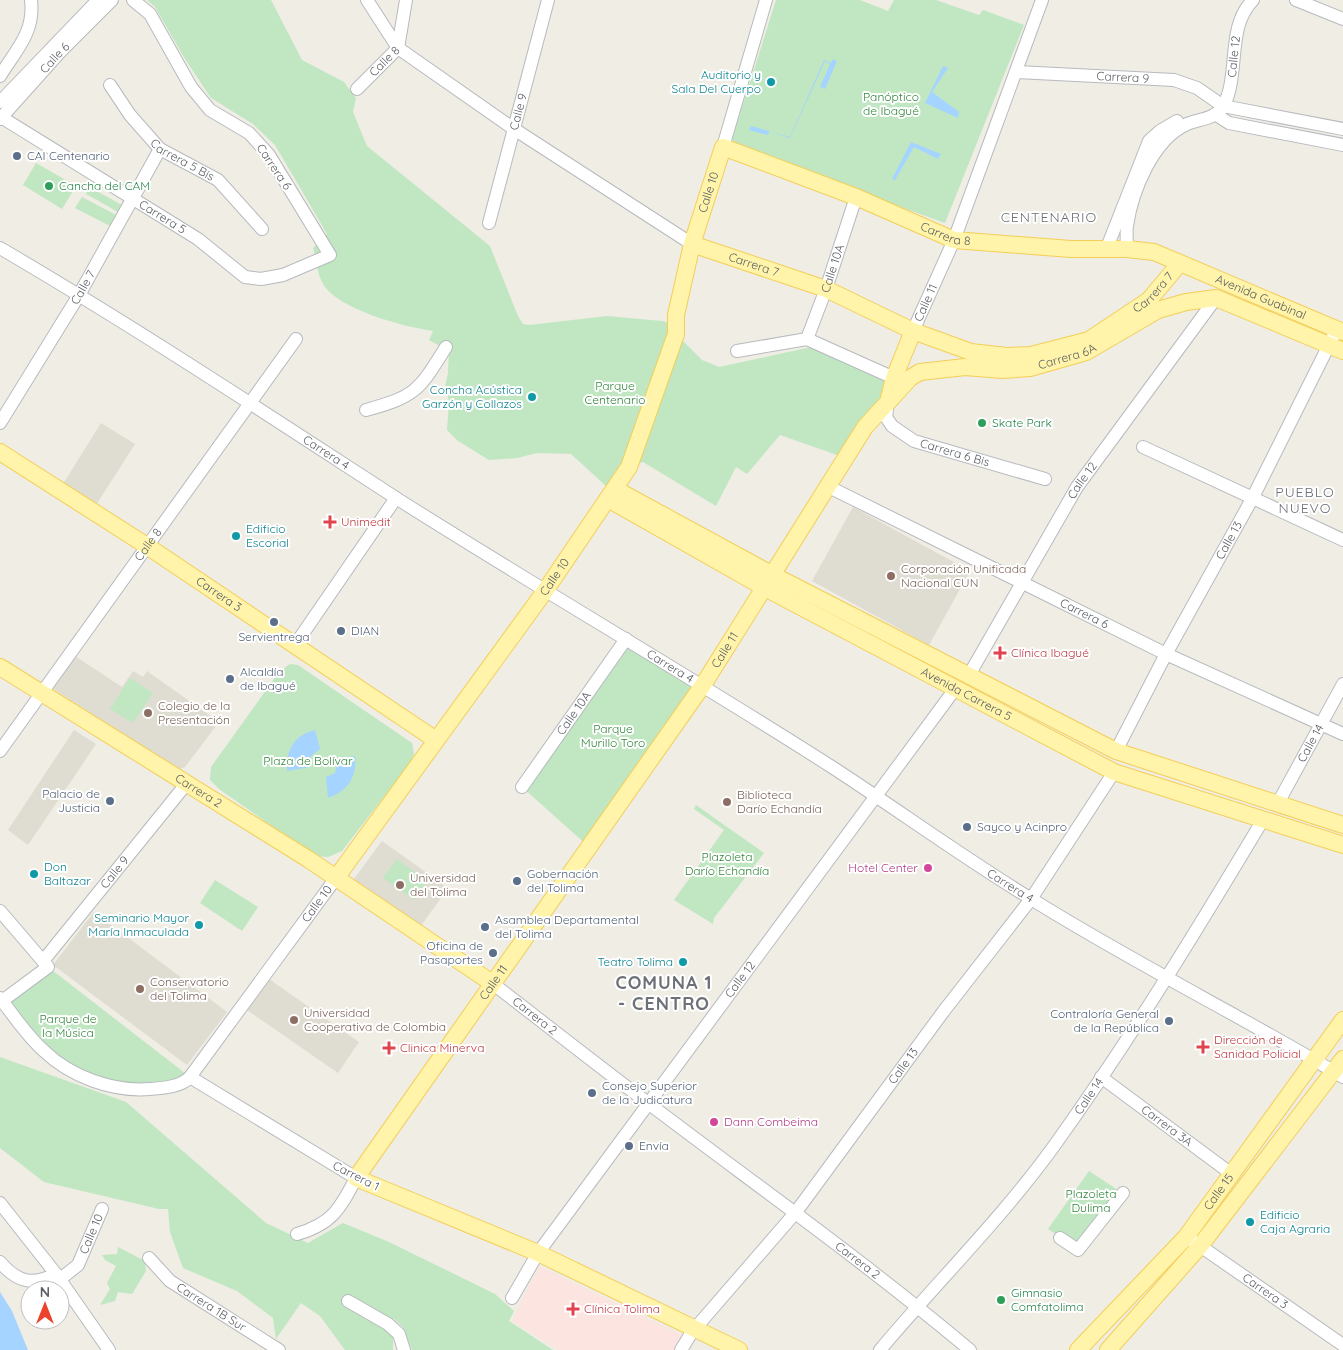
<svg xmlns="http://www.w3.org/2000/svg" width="1343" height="1350" viewBox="0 0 1343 1350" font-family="Quicksand,sans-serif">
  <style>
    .education { fill: #dfdcd2 }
    .medical { fill: #fce4e0 }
    .green { fill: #c0e7c2 }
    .water { fill: #a4d4ff }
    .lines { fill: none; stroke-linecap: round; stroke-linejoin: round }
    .minor-casing { stroke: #b7babe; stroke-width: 14 }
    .major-casing { stroke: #f4ce58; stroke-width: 18 }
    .minor { stroke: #fff; stroke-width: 12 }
    .major { stroke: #fff4a9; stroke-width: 16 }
    .culture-dot { fill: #0f9aa8; stroke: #fff; stroke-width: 2 }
    .service-dot { fill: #5c6f8a; stroke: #fff; stroke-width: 2 }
    .leisure-dot { fill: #2e9e5b; stroke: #fff; stroke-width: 2 }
    .health-dot { fill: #e0444e; stroke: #fff; stroke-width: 2 }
    .education-dot { fill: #8d6e63; stroke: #fff; stroke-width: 2 }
    .hotel-dot { fill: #d1479c; stroke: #fff; stroke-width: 2 }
    .labels { text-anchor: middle; stroke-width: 4; stroke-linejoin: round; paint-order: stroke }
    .street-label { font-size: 12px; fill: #5c6065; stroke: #fff }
    .culture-label { font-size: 12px; fill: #0d838f; stroke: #fff; text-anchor: end }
    .park-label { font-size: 12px; fill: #33853b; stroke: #fff }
    .service-label { font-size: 12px; fill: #4e5e75; stroke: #fff; text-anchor: start }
    .leisure-label { font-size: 12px; fill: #27864d; stroke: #fff; text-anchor: start }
    .health-label { font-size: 12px; fill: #be3a42; stroke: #fff; text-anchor: start }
    .education-label { font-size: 12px; fill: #785e54; stroke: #fff; text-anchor: start }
    .hotel-label { font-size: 12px; fill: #b23c85; stroke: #fff; text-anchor: end }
    .neighbourhood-label { font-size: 14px; letter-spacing: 1px; fill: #6d7177; stroke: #fff }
    .district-label { font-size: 18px; font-weight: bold; letter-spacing: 1px; fill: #6d7177; stroke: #fff }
  </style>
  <rect width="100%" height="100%" fill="#efede4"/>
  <!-- education -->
  <g class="education">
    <polygon points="101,423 135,444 96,505 63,484"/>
    <polygon points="853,507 970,571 929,645 812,581"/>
    <polygon points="75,656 122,687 133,671 143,677 147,671 219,722 185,767 180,769 175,767 52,688"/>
    <polygon points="74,730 96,744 28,845 8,830"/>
    <polygon points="382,841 448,888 418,930 351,883"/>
    <polygon points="94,912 227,1012 187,1065 53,965"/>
    <polygon points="269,979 359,1042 338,1073 247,1010"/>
  </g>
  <!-- medical -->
  <polygon class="medical" points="539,1266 684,1336 675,1350 558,1350 512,1321"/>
  <!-- green -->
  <g class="green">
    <path d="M147 0H271L302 60 344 82 356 98 353 112 367 146 490 246 518 316 523 324 529 325 607 316 662 321 670 323 676 334 702 360 719 367 816 346 894 378 865 427 840 456 780 435 747 474 736 467 716 506 643 462 629 467 615 489 606 486 571 454 537 453 517 458 489 460 458 441 447 430 449 401 445 387 448 373 449 351 429 340 433 331C405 327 335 309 322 282 317 272 316 258 313 248L327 234 275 145 253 124 211 98 185 59 155 7Z"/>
    <polygon points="776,0 860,0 888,11 894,0 936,0 979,15 983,10 1024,25 945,223 737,148 732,139"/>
    <polygon points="36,163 76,186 62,209 23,185"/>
    <polygon points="89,187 122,205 118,212 86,194"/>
    <polygon points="82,197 118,216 112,227 75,208"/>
    <polygon points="626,639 703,685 589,847 522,787"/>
    <polygon points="290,664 298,665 412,743 414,754 410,763 342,851 328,857 315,856 219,789 210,780 211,767 279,672"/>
    <polygon points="130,678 153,693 133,723 110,709"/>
    <polygon points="696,805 764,853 714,918 713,924 674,900 724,830 694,809"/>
    <polygon points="397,859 427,881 414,900 383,878"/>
    <polygon points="215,880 258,907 242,931 200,903"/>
    <polygon points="48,967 190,1077 128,1088 64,1066 2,1001"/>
    <polygon points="0,1057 126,1102 266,1223 308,1243 343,1223 389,1242 495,1294 514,1311 509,1321 553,1350 412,1350 403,1327 393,1318 393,1350 345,1350 320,1316 301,1303 276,1339 273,1318 237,1291 183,1268 170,1232 168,1209 159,1209 44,1182 0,1148"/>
    <polygon points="1089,1171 1121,1192 1077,1248 1048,1229"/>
    <polygon points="118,1247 145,1261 146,1271 132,1294 118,1292 115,1301 100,1305 110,1289 107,1283 116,1266 105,1260 102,1255 117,1254"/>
  </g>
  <!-- water -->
  <g class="water">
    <polygon points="833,59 837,61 825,89 820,87 830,64 825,61 790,138 769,131 768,135 749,130 751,126 790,137 824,60 831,63"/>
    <polygon points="943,66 948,68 932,92 959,112 958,118 925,103"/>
    <polygon points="911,142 941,154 938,159 914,147 895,180 892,179"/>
    <path d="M315 730 320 749 311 756 310 767 287 771C286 750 294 735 315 730Z"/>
    <path d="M355 756C357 777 348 791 328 798L326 777 335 773 338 759Z"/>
    <polygon points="0,1292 12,1311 28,1350 0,1350"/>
  </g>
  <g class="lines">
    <!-- minor casing -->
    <g class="minor-casing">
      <g id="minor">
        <polyline points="367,0 398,48 514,129 692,244"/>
        <polyline points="1296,0 1343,19"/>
        <path id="s1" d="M1017 72 1174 80 1197 88 1223 106 1343 129"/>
        <path d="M0 76C16 50 35 32 31 0"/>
        <path id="s2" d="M110 85 130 115 160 149 218 180 262 229"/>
        <path id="s3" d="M357 89 398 48 406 0"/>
        <polyline points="0,102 98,0"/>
        <polyline points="1215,114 1229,123 1343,145"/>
        <path id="s4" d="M1 117 198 239 245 277 261 279 283 275 330 255 269 155 249 133 210 110 191 87 150 14 133 0"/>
        <path id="s5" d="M0 119 59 53 112 0"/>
        <polyline points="723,147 766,0"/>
        <path id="s6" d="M489 223 548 0"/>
        <path id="s7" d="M0 248C135 327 265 413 396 498 541 590 690 676 835 769 901 812 965 859 1033 900 1134 963 1241 1016 1343 1077"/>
        <path id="s8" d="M1127 249C1127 242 1126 233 1127 226 1132 191 1153 139 1187 124 1199 119 1217 119 1224 105 1240 73 1226 27 1253 0"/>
        <polyline points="1106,250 1149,141 1160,131 1177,121"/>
        <path id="s9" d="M913 331 954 240 1042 0"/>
        <path id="s10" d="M807 339 826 289 856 197"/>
        <polyline points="737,351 807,339 894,378 902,378"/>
        <path id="s11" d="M888 402 886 417 892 426 914 441 1045 479"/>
        <path d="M366 410C417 396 419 390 446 347"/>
        <path id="s12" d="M0 423 79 295 160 149"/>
        <polyline points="1143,447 1343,540"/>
        <path id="s13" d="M829 487 1166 654 1343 734"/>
        <polyline points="295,645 396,498"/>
        <path id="s14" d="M969 675 1077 487 1216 298"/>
        <path id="s15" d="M0 751 296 339"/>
        <path id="s16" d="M1116 751 1166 654 1252 499 1337 329"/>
        <path id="s17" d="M522 787 626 639"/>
        <path id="s18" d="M1278 803 1343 684"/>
        <polyline points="0,911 48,967 2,1001"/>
        <path id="s19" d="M43 961 187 783"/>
        <path id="s20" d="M492 983C544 1023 596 1064 648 1103 756 1185 866 1263 970 1350"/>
        <path id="s21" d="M0 998C14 1016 27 1036 44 1051 71 1077 113 1092 150 1089 163 1088 181 1087 190 1077L336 878"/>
        <path d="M190 1077 356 1178C340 1209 332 1224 297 1234"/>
        <path id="s22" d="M1101 1077 1233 1175"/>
        <polyline points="0,1203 56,1274 109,1350"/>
        <polyline points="1060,1238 1078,1250 1123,1193"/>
        <path id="s23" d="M1193 1241 1343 1345"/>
        <path id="s24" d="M149 1258 170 1281 279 1350"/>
        <path d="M0 1262C17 1282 32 1286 56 1274"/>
        <path id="s25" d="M59 1280 78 1265 102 1209"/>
        <path id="s26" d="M512 1298 538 1253 955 689"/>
        <polyline points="348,1301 388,1324 399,1334 404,1350"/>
        <path id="s27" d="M681 1350 692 1332 796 1212 943 1012 1031 899 1114 772"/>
        <path id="s28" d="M880 1350C937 1282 1002 1218 1054 1146 1130 1040 1197 930 1264 818"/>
      </g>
    </g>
    <!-- major casing -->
    <g class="major-casing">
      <g id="major">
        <path id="s29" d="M692 244 826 289 913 331 971 352 1007 356 1031 355 1089 340 1149 300 1180 263"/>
        <path id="s30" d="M889 401 910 378 920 372 965 367 1002 370 1030 368 1086 352 1158 310 1186 302 1216 298 1343 351"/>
        <path id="s31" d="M0 452 147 546 436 740"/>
        <polyline points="615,489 773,575 1116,751 1343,825"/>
        <path id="s32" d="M608 499 765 588 1114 772 1343 845"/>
        <path id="s33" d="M0 667 308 859 492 983"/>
        <path id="s34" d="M336 878 545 591 629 467 676 334V315L692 244 723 147 856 197 954 240 1071 249H1127L1154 252 1343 332"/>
        <path id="s35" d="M739 1350 538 1253 356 1178 703 685 865 427 888 402 894 378 913 331"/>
        <path id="s36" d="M1078 1350 1186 1237 1343 1020"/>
        <polyline points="1108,1350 1200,1246 1343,1059"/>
      </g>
    </g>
    <!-- minor -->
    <use href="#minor" class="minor"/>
    <!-- major -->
    <use href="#major" class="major"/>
  </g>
  <!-- markers -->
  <g class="culture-dot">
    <circle cx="771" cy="82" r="5"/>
    <circle cx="532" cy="397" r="5"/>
    <circle cx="236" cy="536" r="5"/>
    <circle cx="34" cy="874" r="5"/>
    <circle cx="199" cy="925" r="5"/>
    <circle cx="683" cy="962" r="5"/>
    <circle cx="1250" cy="1222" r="5"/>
  </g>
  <g class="service-dot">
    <circle cx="17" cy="156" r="5"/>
    <circle cx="274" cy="622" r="5"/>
    <circle cx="341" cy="631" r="5"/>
    <circle cx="230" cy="679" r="5"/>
    <circle cx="110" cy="801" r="5"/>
    <circle cx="967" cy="827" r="5"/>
    <circle cx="517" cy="881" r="5"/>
    <circle cx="485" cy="927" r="5"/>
    <circle cx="493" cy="953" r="5"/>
    <circle cx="1169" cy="1021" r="5"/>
    <circle cx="592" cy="1093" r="5"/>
    <circle cx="629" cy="1146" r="5"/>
  </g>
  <g class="leisure-dot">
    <circle cx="49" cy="186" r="5"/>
    <circle cx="982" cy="423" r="5"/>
    <circle cx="1001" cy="1300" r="5"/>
  </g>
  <g class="health-dot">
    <path d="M327.5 514.5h5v5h5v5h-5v5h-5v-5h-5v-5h5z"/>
    <path d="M997.5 645.5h5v5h5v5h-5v5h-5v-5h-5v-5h5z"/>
    <path d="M1200.5 1039.5h5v5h5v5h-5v5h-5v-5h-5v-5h5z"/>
    <path d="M386.5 1040.5h5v5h5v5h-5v5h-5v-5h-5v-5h5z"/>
    <path d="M570.5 1301.5h5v5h5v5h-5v5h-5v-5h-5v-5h5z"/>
  </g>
  <g class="education-dot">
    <circle cx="891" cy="576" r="5"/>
    <circle cx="148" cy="713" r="5"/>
    <circle cx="727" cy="802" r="5"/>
    <circle cx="400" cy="885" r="5"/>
    <circle cx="140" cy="989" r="5"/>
    <circle cx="294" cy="1020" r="5"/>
  </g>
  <g class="hotel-dot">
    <circle cx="928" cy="868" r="5"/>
    <circle cx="714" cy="1122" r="5"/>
  </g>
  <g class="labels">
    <!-- street labels -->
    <g class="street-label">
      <text dy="4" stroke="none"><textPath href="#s8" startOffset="238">Calle 12</textPath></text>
      <text dy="4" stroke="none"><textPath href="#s5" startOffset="82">Calle 6</textPath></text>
      <text dy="4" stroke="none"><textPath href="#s3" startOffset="39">Calle 8</textPath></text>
      <text dy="4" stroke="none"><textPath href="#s1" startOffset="106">Carrera 9</textPath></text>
      <text dy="4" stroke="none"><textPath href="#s6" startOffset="115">Calle 9</textPath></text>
      <text dy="4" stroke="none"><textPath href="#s2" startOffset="106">Carrera 5 Bis</textPath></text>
      <text transform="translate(274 167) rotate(56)" y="4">Carrera 6</text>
      <text dy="4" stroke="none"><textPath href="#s34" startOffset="792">Calle 10</textPath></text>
      <text dy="4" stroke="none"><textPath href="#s4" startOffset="190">Carrera 5</textPath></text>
      <text dy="4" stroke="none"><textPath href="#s34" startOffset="1079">Carrera 8</textPath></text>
      <text dy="4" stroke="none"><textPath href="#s29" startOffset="65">Carrera 7</textPath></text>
      <text dy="4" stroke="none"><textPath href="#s10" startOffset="75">Calle 10A</textPath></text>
      <text dy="4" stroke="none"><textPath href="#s12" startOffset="159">Calle 7</textPath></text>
      <text dy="4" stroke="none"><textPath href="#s29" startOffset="500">Carrera 7</textPath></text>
      <text dy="4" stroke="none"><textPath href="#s34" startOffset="1405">Avenida Guabinal</textPath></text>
      <text dy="4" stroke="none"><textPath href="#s9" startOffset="31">Calle 11</textPath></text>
      <text dy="4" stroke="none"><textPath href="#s30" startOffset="192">Carrera 6A</textPath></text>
      <text dy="4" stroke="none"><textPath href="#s7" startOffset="385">Carrera 4</textPath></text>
      <text dy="4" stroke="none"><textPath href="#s11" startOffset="95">Carrera 6 Bis</textPath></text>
      <text dy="4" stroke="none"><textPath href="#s14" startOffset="225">Calle 12</textPath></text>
      <text dy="4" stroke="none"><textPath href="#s16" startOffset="239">Calle 13</textPath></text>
      <text dy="4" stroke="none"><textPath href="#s15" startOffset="254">Calle 8</textPath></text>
      <text dy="4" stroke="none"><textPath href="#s34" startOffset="372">Calle 10</textPath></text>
      <text dy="4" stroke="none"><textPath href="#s31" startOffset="261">Carrera 3</textPath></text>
      <text dy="4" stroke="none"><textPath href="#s13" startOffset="285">Carrera 6</textPath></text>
      <text dy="4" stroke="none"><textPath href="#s35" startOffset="1064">Calle 11</textPath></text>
      <text dy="4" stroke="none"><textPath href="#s7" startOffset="790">Carrera 4</textPath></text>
      <text dy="4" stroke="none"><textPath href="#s32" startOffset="408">Avenida Carrera 5</textPath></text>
      <text dy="4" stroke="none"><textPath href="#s17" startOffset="90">Calle 10A</textPath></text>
      <text dy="4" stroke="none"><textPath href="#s18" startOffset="68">Calle 14</textPath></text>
      <text dy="4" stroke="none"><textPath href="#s33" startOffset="234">Carrera 2</textPath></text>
      <text dy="4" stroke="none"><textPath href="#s19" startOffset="114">Calle 9</textPath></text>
      <text dy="4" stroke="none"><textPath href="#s7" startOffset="1195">Carrera 4</textPath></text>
      <text dy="4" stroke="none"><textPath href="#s21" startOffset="442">Calle 10</textPath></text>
      <text dy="4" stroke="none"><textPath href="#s26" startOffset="392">Calle 12</textPath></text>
      <text dy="4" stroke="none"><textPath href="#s35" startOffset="659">Calle 11</textPath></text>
      <text dy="4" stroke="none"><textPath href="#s20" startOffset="54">Carrera 2</textPath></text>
      <text dy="4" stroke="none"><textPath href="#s27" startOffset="361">Calle 13</textPath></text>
      <text dy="4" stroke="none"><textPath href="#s28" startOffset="329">Calle 14</textPath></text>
      <text dy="4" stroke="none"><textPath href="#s22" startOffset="82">Carrera 3A</textPath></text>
      <text transform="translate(356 1176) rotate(27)" y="4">Carrera 1</text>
      <text dy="4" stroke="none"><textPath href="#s36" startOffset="212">Calle 15</textPath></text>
      <text dy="4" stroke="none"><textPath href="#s25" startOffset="58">Calle 10</textPath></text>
      <text dy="4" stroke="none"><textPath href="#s20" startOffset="459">Carrera 2</textPath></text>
      <text dy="4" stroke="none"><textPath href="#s23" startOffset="88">Carrera 3</textPath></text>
      <text dy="4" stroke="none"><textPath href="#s24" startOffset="80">Carrera 1B Sur</textPath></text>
    </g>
    <!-- culture labels -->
    <g class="culture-label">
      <text x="761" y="79">Auditorio y<tspan x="761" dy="14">Sala Del Cuerpo</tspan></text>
      <text x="522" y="394">Concha Acústica<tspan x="522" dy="14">Garzón y Collazos</tspan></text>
      <text x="246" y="533" text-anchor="start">Edificio<tspan x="246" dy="14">Escorial</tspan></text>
      <text x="44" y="871" text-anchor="start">Don<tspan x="44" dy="14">Baltazar</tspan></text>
      <text x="189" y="922">Seminario Mayor<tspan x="189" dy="14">María Inmaculada</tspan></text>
      <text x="673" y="966">Teatro Tolima</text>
      <text x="1260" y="1219" text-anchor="start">Edificio<tspan x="1260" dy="14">Caja Agraria</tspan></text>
    </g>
    <!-- park labels -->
    <g class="park-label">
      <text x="891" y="101">Panóptico<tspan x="891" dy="14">de Ibagué</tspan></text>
      <text x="615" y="390">Parque<tspan x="615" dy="14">Centenario</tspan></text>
      <text x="613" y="733">Parque<tspan x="613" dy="14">Murillo Toro</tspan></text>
      <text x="308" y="765">Plaza de Bolívar</text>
      <text x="727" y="861">Plazoleta<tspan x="727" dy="14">Darío Echandía</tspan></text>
      <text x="68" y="1023">Parque de<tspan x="68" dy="14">la Música</tspan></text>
      <text x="1091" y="1198">Plazoleta<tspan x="1091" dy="14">Dulima</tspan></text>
    </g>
    <!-- service labels -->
    <g class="service-label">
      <text x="27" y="160">CAI Centenario</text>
      <text x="351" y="635">DIAN</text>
      <text x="274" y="641" text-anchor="middle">Servientrega</text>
      <text x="240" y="676">Alcaldía<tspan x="240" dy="14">de Ibagué</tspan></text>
      <text x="100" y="798" text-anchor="end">Palacio de<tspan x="100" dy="14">Justicia</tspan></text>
      <text x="977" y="831">Sayco y Acinpro</text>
      <text x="527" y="878">Gobernación<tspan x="527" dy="14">del Tolima</tspan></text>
      <text x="495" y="924">Asamblea Departamental<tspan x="495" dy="14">del Tolima</tspan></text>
      <text x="483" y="950" text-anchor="end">Oficina de<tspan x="483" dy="14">Pasaportes</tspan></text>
      <text x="1159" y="1018" text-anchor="end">Contraloría General<tspan x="1159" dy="14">de la República</tspan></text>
      <text x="602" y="1090">Consejo Superior<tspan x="602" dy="14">de la Judicatura</tspan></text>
      <text x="639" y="1150">Envía</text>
    </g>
    <!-- leisure labels -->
    <g class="leisure-label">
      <text x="59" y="190">Cancha del CAM</text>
      <text x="992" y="427">Skate Park</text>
      <text x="1011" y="1297">Gimnasio<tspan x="1011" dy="14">Comfatolima</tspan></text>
    </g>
    <!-- health labels -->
    <g class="health-label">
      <text x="341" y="526">Unimedit</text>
      <text x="1011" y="657">Clínica Ibagué</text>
      <text x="1214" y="1044">Dirección de<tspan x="1214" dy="14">Sanidad Policial</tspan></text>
      <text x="400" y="1052">Clinica Minerva</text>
      <text x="584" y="1313">Clínica Tolima</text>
    </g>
    <!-- education labels -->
    <g class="education-label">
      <text x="901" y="573">Corporación Unificada<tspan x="901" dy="14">Nacional CUN</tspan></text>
      <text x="158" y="710">Colegio de la<tspan x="158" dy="14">Presentación</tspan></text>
      <text x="737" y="799">Biblioteca<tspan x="737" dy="14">Darío Echandía</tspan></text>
      <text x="410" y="882">Universidad<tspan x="410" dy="14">del Tolima</tspan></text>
      <text x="150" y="986">Conservatorio<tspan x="150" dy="14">del Tolima</tspan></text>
      <text x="304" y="1017">Universidad<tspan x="304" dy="14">Cooperativa de Colombia</tspan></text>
    </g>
    <!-- hotel labels -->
    <g class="hotel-label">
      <text x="918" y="872">Hotel Center</text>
      <text x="724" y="1126" text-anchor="start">Dann Combeima</text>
    </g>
    <!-- neighbourhood labels -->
    <g class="neighbourhood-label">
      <text x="1049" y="222">CENTENARIO</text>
      <text x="1305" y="497">PUEBLO<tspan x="1305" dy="16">NUEVO</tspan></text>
    </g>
    <!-- district labels -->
    <g class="district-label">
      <text x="664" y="989">COMUNA 1<tspan x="664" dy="21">- CENTRO</tspan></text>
    </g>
  </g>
  <!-- north arrow -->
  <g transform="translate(45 1305)"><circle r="24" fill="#ffffff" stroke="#bebfc1"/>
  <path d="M0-4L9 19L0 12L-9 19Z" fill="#ec432d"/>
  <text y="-8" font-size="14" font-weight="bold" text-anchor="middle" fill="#5c6065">N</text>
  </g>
</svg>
